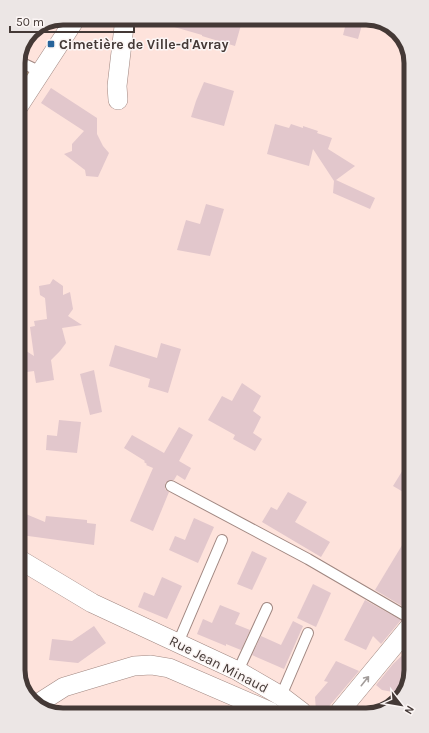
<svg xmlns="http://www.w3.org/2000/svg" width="429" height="733" viewBox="0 0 429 733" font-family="Karla,sans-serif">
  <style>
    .green { fill: #d1bc7c }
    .building { fill: #e2c7cc }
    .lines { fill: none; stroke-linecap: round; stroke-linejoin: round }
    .service-casing { stroke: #a08781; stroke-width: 12 }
    .minor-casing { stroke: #a08781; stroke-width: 20 }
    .service { stroke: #fff; stroke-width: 10 }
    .minor { stroke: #fff; stroke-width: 19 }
    .oneway { stroke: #a29c9a }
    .poi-dot { fill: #26639a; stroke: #fbf5f4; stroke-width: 1.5 }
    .labels { text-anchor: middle; stroke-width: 3; stroke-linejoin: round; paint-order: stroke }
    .poi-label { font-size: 14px; font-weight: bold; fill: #443936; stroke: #fbf5f4; text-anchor: start }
    .street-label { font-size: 14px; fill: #443936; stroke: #fbf5f4 }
    .rim { fill: none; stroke: #443936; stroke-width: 5 }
  </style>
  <rect width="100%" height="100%" fill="#fee3dc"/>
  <!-- green -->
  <polygon class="green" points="18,68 31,74 18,92"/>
  <!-- building -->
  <g class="building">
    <polygon points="157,18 243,18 235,46 202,36 202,35 157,22"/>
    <polygon points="346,18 364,18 358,39 343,35 346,23"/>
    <polygon points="204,82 234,91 224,126 191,117 196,101"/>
    <polygon points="51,88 97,118 97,134 103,146 109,153 98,177 86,176 85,170 64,154 72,151 72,144 84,131 41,103"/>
    <polygon points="275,124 289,128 291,124 303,128 303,126 318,131 317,133 332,138 328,149 355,166 336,180 375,198 370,209 333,193 334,181 313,149 309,166 267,154"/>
    <polygon points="206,204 224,209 210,256 177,250 186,220 200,224"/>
    <polygon points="53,279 63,286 63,295 70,292 73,309 68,316 82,325 62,328 66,343 60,351 51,360 54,380 36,383 34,371 20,373 20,347 34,356 30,327 35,326 34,321 47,319 45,298 40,295 39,286 50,284"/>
    <polygon points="161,343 181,349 168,393 148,387 150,379 109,366 115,345 157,358"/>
    <polygon points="94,370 102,412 90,415 80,374"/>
    <polygon points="242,383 261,396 253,411 261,417 253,433 262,439 255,451 233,439 235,435 208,420 222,396 232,401"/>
    <polygon points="59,420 81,422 77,453 46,450 47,435 57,436"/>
    <polygon points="179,427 193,435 179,461 191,468 185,480 177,475 174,480 170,480 165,483 165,489 169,492 153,531 130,521 153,468 146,465 147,464 144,462 145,461 124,448 132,435 164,453"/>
    <polygon points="409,460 410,472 410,496 393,486"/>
    <polygon points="288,492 307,502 295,522 330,542 321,557 262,522 271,507 277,510"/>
    <polygon points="21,512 45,522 46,516 87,520 87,523 96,524 94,545 21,535"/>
    <polygon points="194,518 214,527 198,563 169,550 175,536 185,540"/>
    <polygon points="410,532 410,592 402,606 375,590"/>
    <polygon points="252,551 267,558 252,590 237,584"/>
    <polygon points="162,577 182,586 167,619 138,607 144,592 154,596"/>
    <polygon points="313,584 331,593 316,627 297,618"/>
    <polygon points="365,600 401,620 381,644 373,636 366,650 344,640"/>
    <polygon points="220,605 240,613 235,624 250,630 241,650 226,644 226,646 197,634 203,619 212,623"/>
    <polygon points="293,621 303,626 284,669 252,655 261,636 281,645"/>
    <polygon points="94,626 106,643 78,663 49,660 52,639 72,641"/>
    <polygon points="410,648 408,664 411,665 411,670 404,694 382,690 376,685 393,664"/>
    <polygon points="336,661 359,671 325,711 316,711 315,697 328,682 324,681"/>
  </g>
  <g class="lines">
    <!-- service casing -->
    <g class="service-casing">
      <g id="service">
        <polyline points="57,21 70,27"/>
        <polyline points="18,61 41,72"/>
        <polyline points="171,486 308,559 411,619"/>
        <polyline points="178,643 222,540"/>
        <polyline points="238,671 267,608"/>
        <polyline points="281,696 308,633"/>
      </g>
    </g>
    <!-- minor casing -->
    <g class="minor-casing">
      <g id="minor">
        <polyline points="118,100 117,86 125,18"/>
        <polyline points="18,107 76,18"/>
        <polyline points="22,561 92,603 238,671 281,696 302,712"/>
        <polyline points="38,707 42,701 64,687 134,666 151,665 169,668 271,712"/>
        <polyline points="340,711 411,625"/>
      </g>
    </g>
    <!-- service -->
    <use href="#service" class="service"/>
    <!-- minor -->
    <use href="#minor" class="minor"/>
  </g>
  <!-- one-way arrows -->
  <defs><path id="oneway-shaft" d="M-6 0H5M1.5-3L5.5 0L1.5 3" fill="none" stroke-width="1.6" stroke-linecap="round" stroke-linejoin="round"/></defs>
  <use class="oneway" href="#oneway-shaft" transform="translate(365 681) rotate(-51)"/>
  <!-- markers -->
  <rect class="poi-dot" x="47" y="40" width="8" height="8" rx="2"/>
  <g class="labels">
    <!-- poi labels -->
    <g class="poi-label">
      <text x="59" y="49">Cimetière de Ville-d'Avray</text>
    </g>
    <!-- street labels -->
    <g class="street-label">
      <text transform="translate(219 664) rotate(27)" y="5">Rue Jean Minaud</text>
    </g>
  </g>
  <!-- crop -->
  <path d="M0 0H429V733H0ZM63 25H366A38 38 0 0 1 404 63V670A38 38 0 0 1 366 708H63A38 38 0 0 1 25 670V63A38 38 0 0 1 63 25Z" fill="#ece6e5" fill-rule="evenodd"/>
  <path class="rim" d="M63 25H366A38 38 0 0 1 404 63V670A38 38 0 0 1 366 708H63A38 38 0 0 1 25 670V63A38 38 0 0 1 63 25Z"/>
  <!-- north arrow -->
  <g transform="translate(401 705) rotate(121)" stroke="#fbf5f4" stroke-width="3" paint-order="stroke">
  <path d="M0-3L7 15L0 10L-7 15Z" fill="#443936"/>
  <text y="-6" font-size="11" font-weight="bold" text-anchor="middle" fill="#443936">N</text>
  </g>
  <!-- scale -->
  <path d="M10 26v6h124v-6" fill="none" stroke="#443936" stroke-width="2"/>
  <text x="16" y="26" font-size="12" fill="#443936" stroke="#fbf5f4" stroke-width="3" paint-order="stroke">50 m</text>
</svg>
